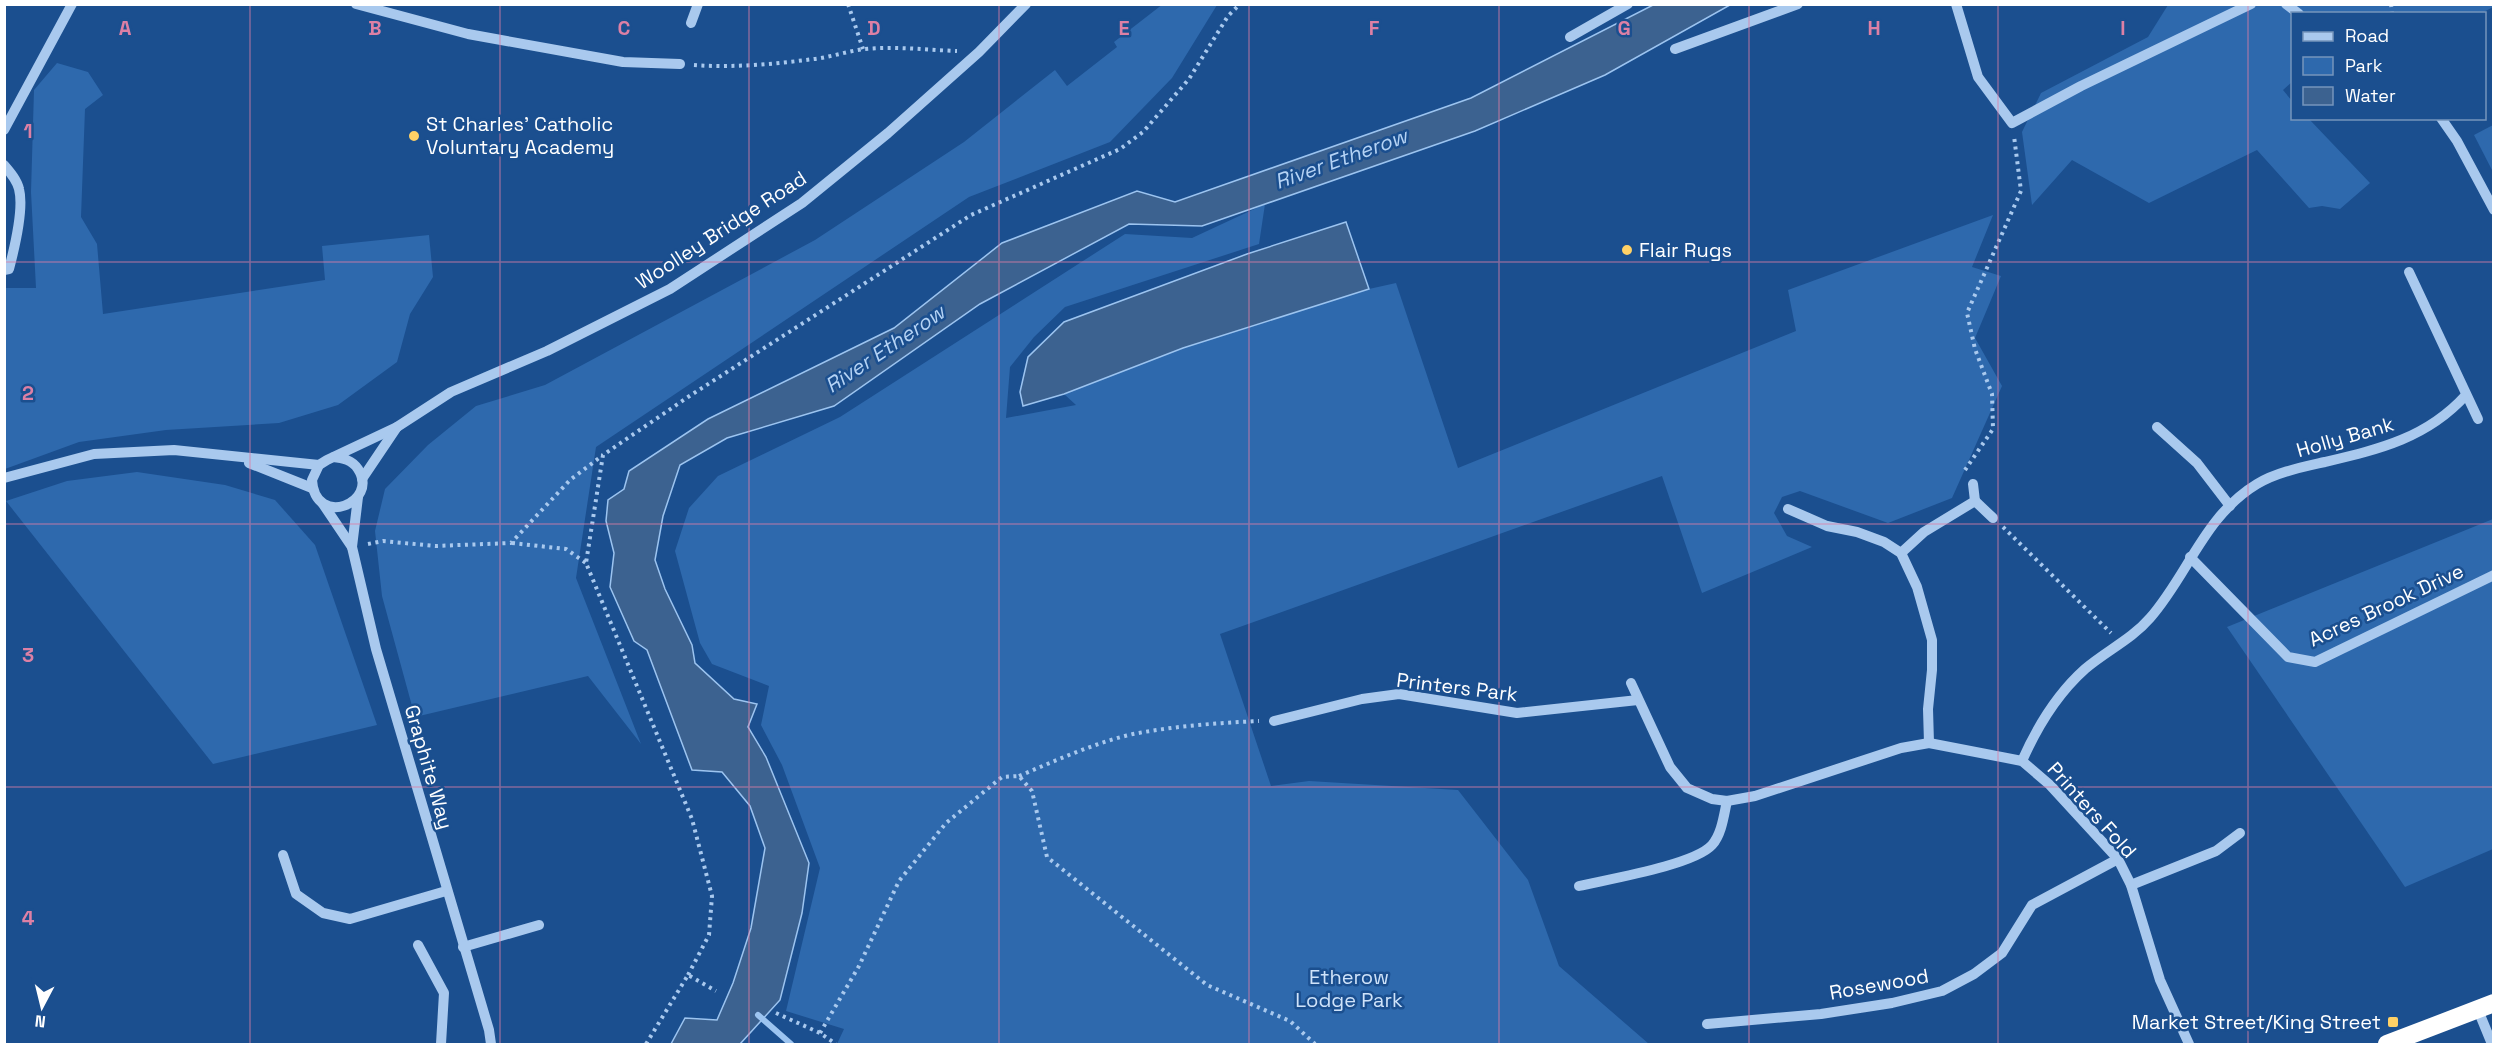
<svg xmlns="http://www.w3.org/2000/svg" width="2498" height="1049" viewBox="0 0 2498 1049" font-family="'Space Grotesk',sans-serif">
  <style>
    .green { fill: #2e69ad }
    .water { fill: #3c6290; stroke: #9cc4f0; stroke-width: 1.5 }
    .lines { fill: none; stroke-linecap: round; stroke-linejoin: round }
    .stream { stroke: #9cc4f0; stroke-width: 6 }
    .path { stroke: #a9c9ee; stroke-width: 4; stroke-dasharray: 3 4.5; stroke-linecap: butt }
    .minor { stroke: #a9c9ee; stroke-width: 10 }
    .highway { stroke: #fff; stroke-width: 18 }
    .grid { fill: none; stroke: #dd80a5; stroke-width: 1.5; stroke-opacity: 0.55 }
    .poi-dot { fill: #ffd166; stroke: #1b4f8f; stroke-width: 2 }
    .labels { text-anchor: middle; stroke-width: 5; stroke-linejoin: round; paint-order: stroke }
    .poi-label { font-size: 20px; fill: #fff; stroke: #1b4f8f; text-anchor: start }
    .street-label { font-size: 20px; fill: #fff; stroke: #1b4f8f }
    .park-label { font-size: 20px; fill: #cfe3fa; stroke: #1b4f8f }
    .water-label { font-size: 21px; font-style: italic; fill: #b5d3f5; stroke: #1b4f8f }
    .grid-label { font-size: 20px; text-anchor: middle; font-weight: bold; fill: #dd80a5; stroke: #1b4f8f; stroke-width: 5; stroke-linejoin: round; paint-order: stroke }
  </style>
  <rect width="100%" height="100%" fill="#1b4f8f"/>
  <!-- green -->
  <g class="green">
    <polygon points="1163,4 1217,5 1172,78 1110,142 969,197 596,447 576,578 641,744 588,676 415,717 382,596 375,531 385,489 428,445 476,406 545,385 815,240 964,142 1055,70 1067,86 1117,47 1114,42"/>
    <polygon points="2168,5 2493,5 2493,7 2480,14 2292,14 2292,82 2283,90 2292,101 2292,118 2309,119 2370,183 2340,209 2322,206 2309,208 2257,150 2149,203 2072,160 2032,205 2022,132 2041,93 2148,37"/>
    <polygon points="57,63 88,72 103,95 85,109 81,217 97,244 103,314 325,280 322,246 429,235 433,277 410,314 397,362 338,405 279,423 166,430 79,442 5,469 5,288 36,288 31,192 34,90"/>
    <polygon points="2493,125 2493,172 2474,135"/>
    <polygon points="1265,204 1259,244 1065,307 1034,337 1010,367 1006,418 1076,405 1064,394 1183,348 1369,289 1396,283 1458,468 1796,331 1788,290 1993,215 1972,267 2001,276 1975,338 2002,386 1952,498 1888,523 1800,491 1782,497 1774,513 1787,536 1812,547 1702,593 1662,476 1220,634 1271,786 1309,781 1458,790 1528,880 1559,966 1649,1044 837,1044 844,1029 786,1011 820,868 782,765 761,725 769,686 712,664 700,643 675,551 689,508 718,476 840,417 1125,234 1192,238"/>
    <polygon points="137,472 225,485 275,500 315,545 377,725 213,764 6,501 67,481"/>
    <polygon points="2493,519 2493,849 2405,887 2227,627"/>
  </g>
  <!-- water -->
  <g class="water">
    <polygon points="1653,5 1730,5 1605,75 1475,131 1202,226 1129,224 980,304 834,406 727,438 680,465 663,516 655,560 665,589 692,645 695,663 734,699 757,704 748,727 766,757 809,863 802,913 780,1000 740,1044 671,1044 685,1018 717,1020 733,983 751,928 765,848 750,806 722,772 692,770 647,650 634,641 610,587 614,553 606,521 608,500 624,489 629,471 708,419 894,328 1002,243 1137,191 1175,202 1471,98"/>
    <polygon points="1346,222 1369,289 1183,348 1064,394 1023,406 1020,392 1028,357 1064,322 1247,254"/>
  </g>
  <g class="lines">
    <!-- stream -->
    <polyline class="stream" points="758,1015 791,1044"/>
    <!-- path -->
    <g class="path">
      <polyline points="848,4 863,49"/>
      <polyline points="2391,4 2392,14"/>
      <path d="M694 65C733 68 775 64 814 59 831 57 848 51 865 49 896 46 926 50 957 51"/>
      <polyline points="1965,470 1993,429 1992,394 1975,349 1967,313 2021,191 2014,136"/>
      <polyline points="2003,527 2111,633"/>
      <polyline points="512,543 566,549 586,563"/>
      <polyline points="368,544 383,541 435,546 511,543 570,480 603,455"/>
      <path d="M1019 776C1057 760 1094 743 1133 734 1175 726 1217 723 1259 721"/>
      <polyline points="688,975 709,935 712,896 692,819 586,563 603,455 688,397 971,215 1120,149 1143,132 1189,79 1228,16 1240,4"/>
      <polyline points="776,1013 820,1033 836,1044"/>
      <polyline points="820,1033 859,966 899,881 946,823 1002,777 1019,776 1032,791 1047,857 1207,985 1290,1021 1315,1044"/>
      <polyline points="646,1044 688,975 716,991"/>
    </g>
    <!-- minor -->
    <g class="minor">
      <polyline points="356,4 468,34 623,62 680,64"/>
      <polyline points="1956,4 1978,77 2012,123 2081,86 2251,4"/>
      <polyline points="2286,4 2299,14"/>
      <polyline points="691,23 698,4"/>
      <polyline points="1570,37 1628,4"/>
      <polyline points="1675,49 1798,4"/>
      <polyline points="2441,118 2457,141 2494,210"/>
      <polyline points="4,130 72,4"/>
      <path d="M4 165C10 172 17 180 19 189 24 208 14 250 9 269L4 270"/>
      <polyline points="2409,272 2478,419"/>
      <polyline points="2157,427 2197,463 2230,506"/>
      <path d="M333 457C343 458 352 460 358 469 380 503 315 529 312 480L319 465 327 460 397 427 451 392 547 351 670 289 802 203 888 133 979 52 1026 4"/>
      <polyline points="249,463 312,488"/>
      <polyline points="4,478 94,454 174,450 319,465"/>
      <polyline points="362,479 397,427"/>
      <polyline points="358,497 352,547 376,649 489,1030 491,1044"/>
      <polyline points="1975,501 1993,518"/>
      <polyline points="323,504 352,547"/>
      <polyline points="1788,509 1827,526 1857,532 1884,542 1901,553 1917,587 1932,640 1932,670 1928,709 1929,743"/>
      <polyline points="1901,553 1924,532 1975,501 1973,484"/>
      <polyline points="2190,557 2288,657 2315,662 2494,575"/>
      <polyline points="1631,683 1670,767 1687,788 1712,799 1727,801 1755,796 1901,748 1929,743 2022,761 2050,785 2118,859 2131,885 2160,980 2189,1044"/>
      <polyline points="1274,721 1362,699 1399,694 1517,713 1638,700"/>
      <path d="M2022 761C2037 727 2057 694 2085 669 2106 651 2132 639 2150 618 2188 575 2204 516 2257 484 2277 472 2303 467 2325 462 2380 449 2427 438 2466 395"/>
      <polyline points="283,855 296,894 323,913 350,919 446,891"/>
      <polyline points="2131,885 2216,851 2240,833"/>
      <path d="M1579 886C1609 879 1694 865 1712 845 1722 834 1724 814 1727 801"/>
      <polyline points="418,945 444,993 441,1044"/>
      <polyline points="463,947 539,925"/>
      <polyline points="2478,1010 2492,1044"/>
      <polyline points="1707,1024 1821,1014 1892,1003 1942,991 1974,974 2002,953 2032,905 2118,859"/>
    </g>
    <!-- highway -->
    <polyline class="highway" points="2387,1044 2494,1003"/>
  </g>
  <!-- grid -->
  <path class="grid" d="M250 4V1044M500 4V1044M749 4V1044M999 4V1044M1249 4V1044M1499 4V1044M1749 4V1044M1998 4V1044M2248 4V1044M4 262H2494M4 524H2494M4 787H2494"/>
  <!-- markers -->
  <g class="poi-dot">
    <circle cx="414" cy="136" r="6"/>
    <circle cx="1627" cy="250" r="6"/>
    <rect x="2387" y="1016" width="12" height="12" rx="3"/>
  </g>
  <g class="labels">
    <!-- poi labels -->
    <g class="poi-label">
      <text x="426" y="131">St Charles' Catholic<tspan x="426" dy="23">Voluntary Academy</tspan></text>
      <text x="1639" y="257">Flair Rugs</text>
      <text x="2381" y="1029" text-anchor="end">Market Street/King Street</text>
    </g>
    <!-- street labels -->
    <g class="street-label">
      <text transform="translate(721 230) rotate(-33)" y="7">Woolley Bridge Road</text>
      <text transform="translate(2345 437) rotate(-16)" y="7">Holly Bank</text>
      <text transform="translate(2386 605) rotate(-25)" y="7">Acres Brook Drive</text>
      <text transform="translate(1457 687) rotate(7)" y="7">Printers Park</text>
      <text transform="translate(429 767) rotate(74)" y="7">Graphite Way</text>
      <text transform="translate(2092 810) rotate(48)" y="7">Printers Fold</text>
      <text transform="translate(1879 984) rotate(-10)" y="7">Rosewood</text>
    </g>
    <!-- park labels -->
    <g class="park-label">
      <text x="1349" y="984">Etherow<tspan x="1349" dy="23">Lodge Park</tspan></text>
    </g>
    <!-- water labels -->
    <g class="water-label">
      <text transform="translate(1341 159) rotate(-20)" y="7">River Etherow</text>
      <text transform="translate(885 349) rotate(-34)" y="7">River Etherow</text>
    </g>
  </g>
  <g class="grid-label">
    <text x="125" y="35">A</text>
    <text x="375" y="35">B</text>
    <text x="624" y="35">C</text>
    <text x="874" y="35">D</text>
    <text x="1124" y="35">E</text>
    <text x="1374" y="35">F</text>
    <text x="1624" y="35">G</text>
    <text x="1874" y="35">H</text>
    <text x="2123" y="35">I</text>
    <text x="28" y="138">1</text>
    <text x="28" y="400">2</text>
    <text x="28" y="662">3</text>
    <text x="28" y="925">4</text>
  </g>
  <!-- border -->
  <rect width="2498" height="1049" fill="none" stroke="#ffffff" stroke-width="12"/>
  <!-- legend -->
  <rect x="2291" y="12" width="195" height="108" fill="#1b4f8f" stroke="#7695bc" stroke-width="1.5"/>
  <rect x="2303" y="32" width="30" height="9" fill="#a9c9ee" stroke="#7695bc" stroke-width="1.5"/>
  <text x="2345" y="42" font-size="18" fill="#ffffff">Road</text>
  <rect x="2303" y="57" width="30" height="18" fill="#2e69ad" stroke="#7695bc" stroke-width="1.5"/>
  <text x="2345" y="72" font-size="18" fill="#ffffff">Park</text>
  <rect x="2303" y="87" width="30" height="18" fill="#3c6290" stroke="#7695bc" stroke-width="1.5"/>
  <text x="2345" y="102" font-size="18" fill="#ffffff">Water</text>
  <!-- north arrow -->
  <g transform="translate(42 1007) rotate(187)" stroke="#1b4f8f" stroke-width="4.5" paint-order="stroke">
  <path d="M0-4.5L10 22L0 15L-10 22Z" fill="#ffffff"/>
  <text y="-9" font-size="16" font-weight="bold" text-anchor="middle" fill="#ffffff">N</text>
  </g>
</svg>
